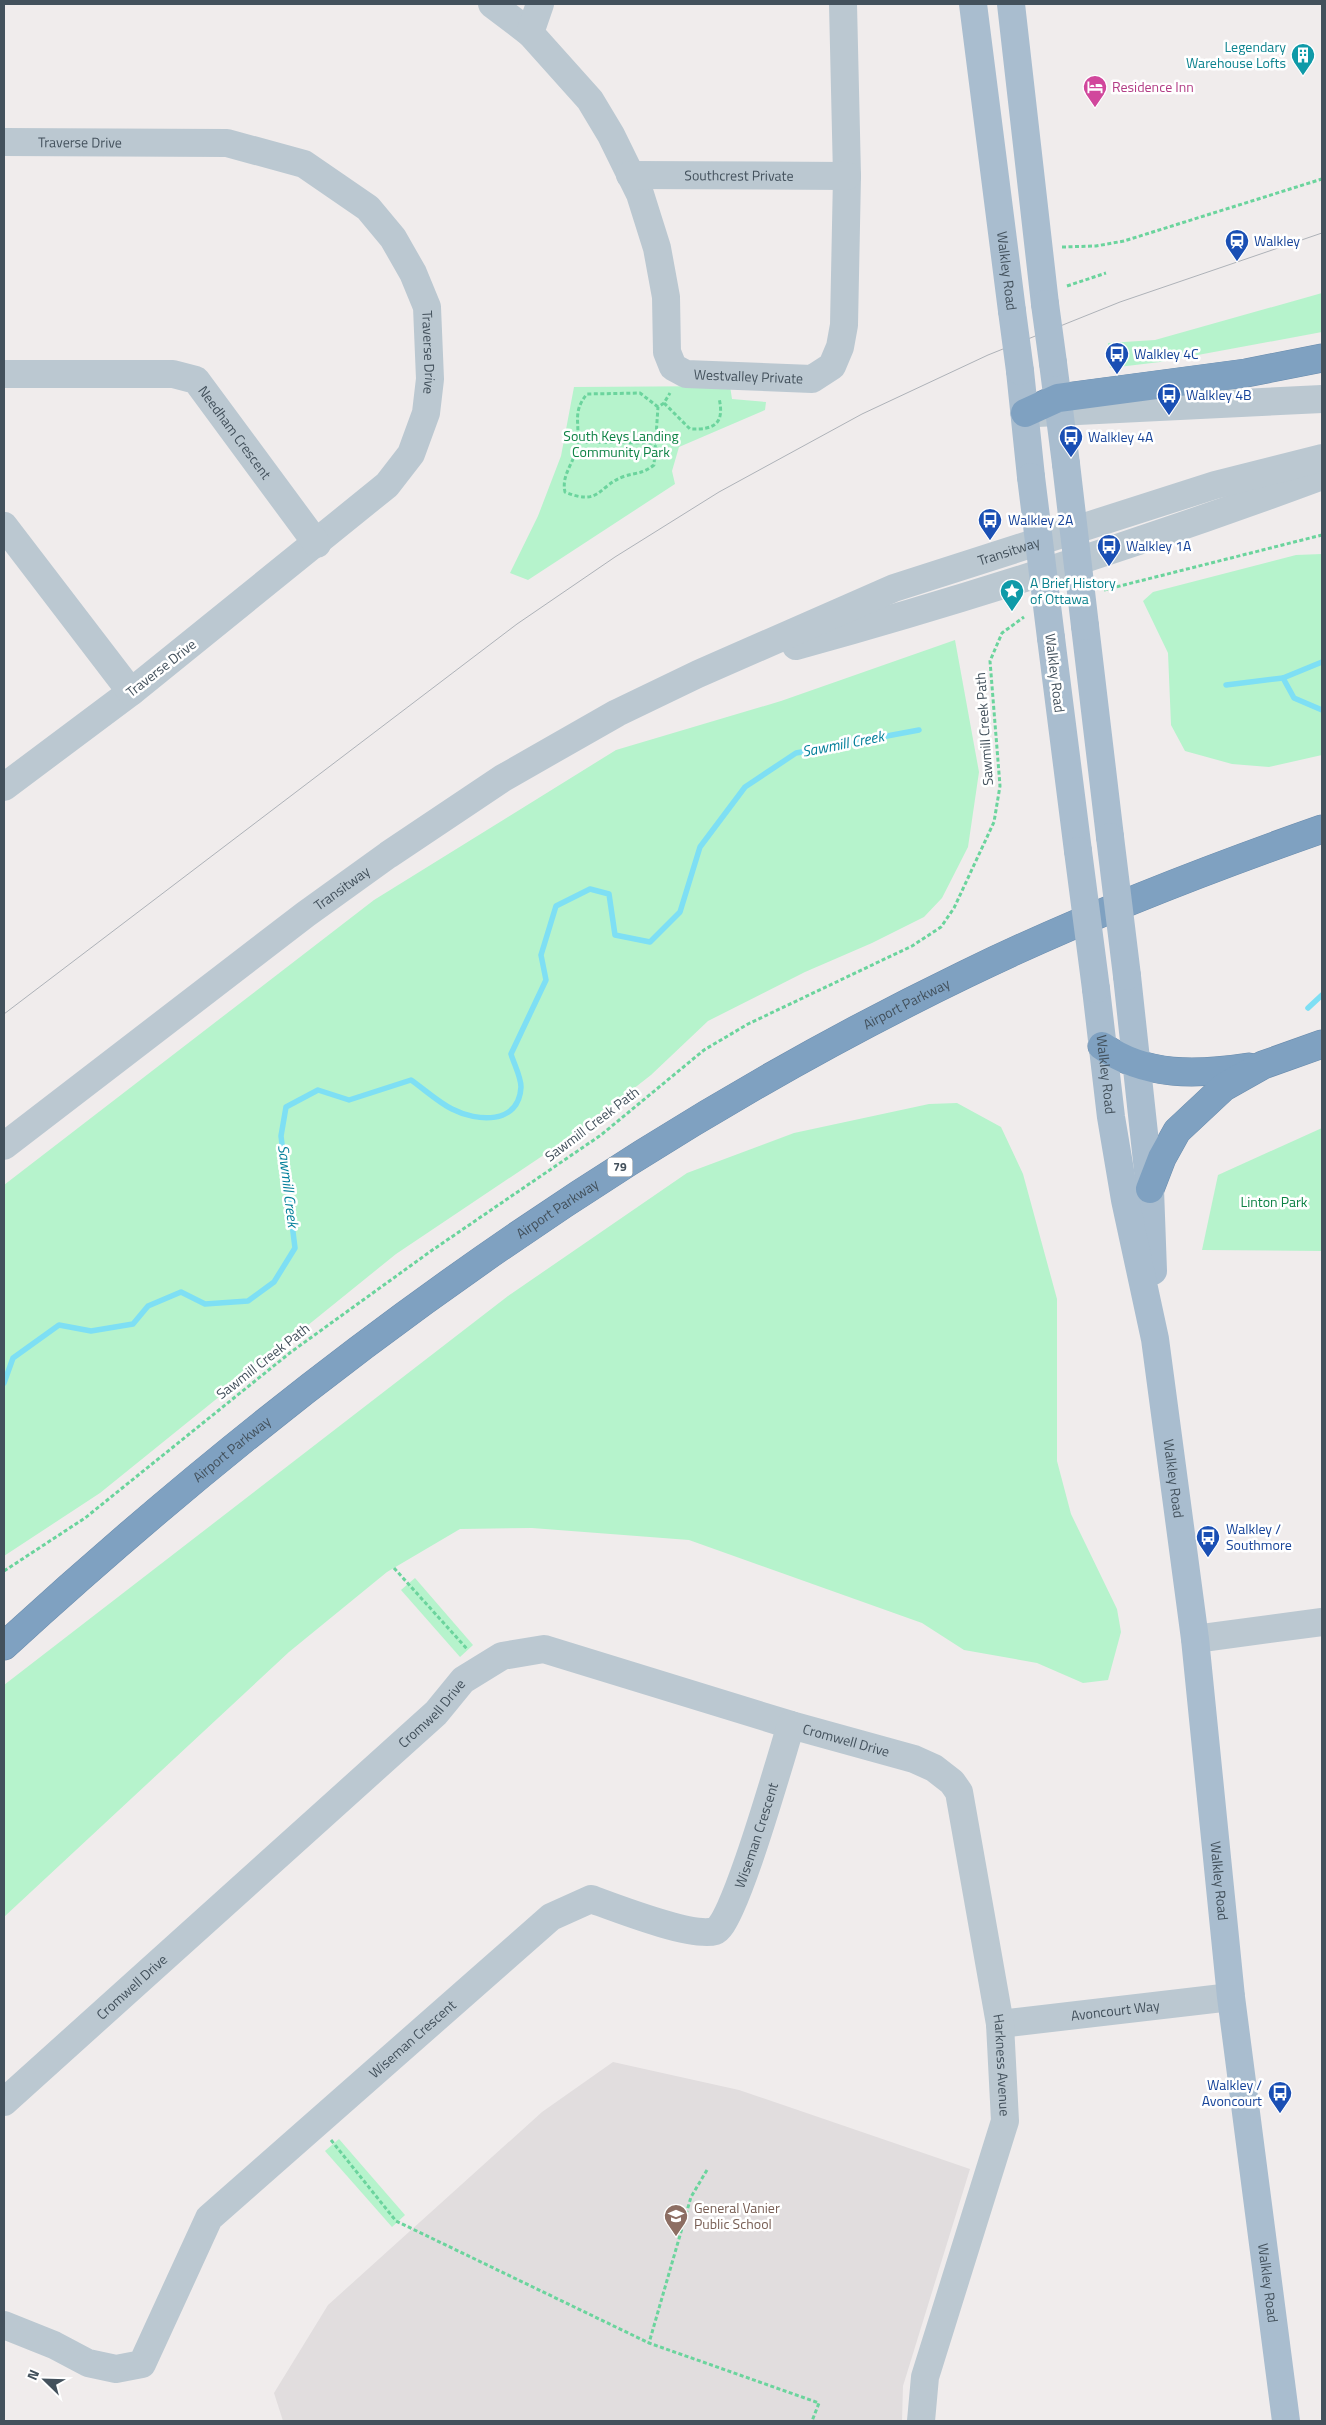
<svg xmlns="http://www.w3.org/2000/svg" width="1326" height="2425" viewBox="0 0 1326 2425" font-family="'Titillium Web',sans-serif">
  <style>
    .education { fill: #e1ddde }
    .green { fill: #b6f3cc }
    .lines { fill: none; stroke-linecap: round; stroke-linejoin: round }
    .stream { stroke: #7edff4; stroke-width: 5.5 }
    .highway-casing { stroke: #6a8cad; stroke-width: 29 }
    .path { stroke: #6bd49d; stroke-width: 3; stroke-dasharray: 4 2.5; stroke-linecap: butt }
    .minor { stroke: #bbc8d1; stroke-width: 28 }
    .major { stroke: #a9bdcf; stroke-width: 28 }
    .highway { stroke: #7fa1c1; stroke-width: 28 }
    .tram { stroke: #aeb2b8; stroke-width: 1 }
    .major-bridge { stroke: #a9bdcf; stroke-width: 28 }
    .labels { text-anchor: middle; stroke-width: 5; stroke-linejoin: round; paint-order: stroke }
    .shield { fill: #fff; stroke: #7b858d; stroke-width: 1 }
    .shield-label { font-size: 12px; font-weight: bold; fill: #43515c }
    .culture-label { font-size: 14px; fill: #0d838f; stroke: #fff; text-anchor: end }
    .hotel-label { font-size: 14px; fill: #b23c85; stroke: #fff; text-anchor: start }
    .street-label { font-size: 14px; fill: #43515c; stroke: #fff }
    .transit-label { font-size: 14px; fill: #164399; stroke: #fff; text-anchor: start }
    .park-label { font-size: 14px; fill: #0e8345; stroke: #fff }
    .education-label { font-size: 14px; fill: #785e54; stroke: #fff; text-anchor: start }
    .water-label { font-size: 15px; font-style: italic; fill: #037f9a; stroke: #fff }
  </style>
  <rect width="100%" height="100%" fill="#f0ecec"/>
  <!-- education -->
  <polygon class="education" points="613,2062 739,2090 970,2169 903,2386 902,2421 283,2421 274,2393 328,2305 542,2112"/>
  <!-- green -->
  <g class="green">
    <polygon points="1322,293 1322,332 1160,362 1110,368 1108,343 1155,340"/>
    <polygon points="730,386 732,399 766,402 765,410 679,447 672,471 675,484 528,580 510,573 538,516 561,456 574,387"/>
    <polygon points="1322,554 1322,755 1269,767 1232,764 1185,751 1171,725 1168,653 1143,601 1153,592 1296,555"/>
    <polygon points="955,640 979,772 968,847 942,898 924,917 872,943 805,972 708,1021 651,1075 578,1132 396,1254 100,1493 4,1556 4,1185 374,900 616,750 781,701"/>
    <polygon points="957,1103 1001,1127 1023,1174 1057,1299 1057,1461 1071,1514 1117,1609 1121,1632 1108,1680 1083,1683 1037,1663 964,1650 922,1623 689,1540 532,1528 460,1529 387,1572 289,1652 4,1917 4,1685 508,1296 687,1173 794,1133 929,1104"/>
    <polygon points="1322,1128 1322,1251 1202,1250 1218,1175"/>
    <polygon points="415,1578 473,1645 460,1657 401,1590"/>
    <polygon points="339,2139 405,2215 392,2227 325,2151"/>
  </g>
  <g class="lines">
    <!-- stream -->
    <g class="stream">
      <polyline points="1283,678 1294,698 1322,710"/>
      <polyline points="1226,685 1283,678 1322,662"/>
      <polyline points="1308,1008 1322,995"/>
      <path d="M4 1383 13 1358 59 1325 91 1331 133 1324 148 1306 181 1292 205 1304 248 1301 274 1282 295 1248 281 1136 286 1107 318 1090 349 1100 411 1080C424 1089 438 1102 452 1109 477 1122 519 1125 521 1087 521 1077 514 1064 511 1054L546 980 541 955 556 906 590 889 609 894 615 935 650 942 680 912 700 847 745 787 796 753 919 730"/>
    </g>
    <!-- highway casing -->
    <g class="highway-casing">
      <g id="highway">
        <polyline points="1025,413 1058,398 1246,373 1322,358"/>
        <path d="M1102 1046C1146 1077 1197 1075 1249 1067"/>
        <polyline points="1150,1189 1162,1158 1177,1131 1224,1087 1263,1065 1322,1044"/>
        <path id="s11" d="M4 1646C293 1381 612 1145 966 974 1081 918 1202 871 1322 829"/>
      </g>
    </g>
    <!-- path -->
    <g class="path">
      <polyline points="1062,247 1096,246 1124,241 1322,179"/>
      <polyline points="1067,286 1106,273"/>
      <path d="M664 403 690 429C714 430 725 424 719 398"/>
      <path d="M658 407 640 393 587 394C571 413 581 425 577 447 574 463 561 475 565 492 601 507 598 485 625 476 639 472 642 474 654 465L658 407 664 403 670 393"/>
      <polyline points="577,442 656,443"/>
      <polyline points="1104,590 1322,535"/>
      <polyline points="394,1568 468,1650"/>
      <polyline points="4,1571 85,1518 291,1352 431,1251 601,1135 704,1050 748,1024 912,946 941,927 954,908 994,822 1000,786 990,661 1002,633 1024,617"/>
      <polyline points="331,2140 396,2221 649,2343"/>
      <polyline points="707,2170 691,2197 649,2343 819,2403 812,2421"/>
    </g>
    <!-- minor -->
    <g class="minor">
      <polyline points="492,4 530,33"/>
      <path id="s1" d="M540 4 530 33 590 100 611 135 640 194 657 248 666 297 667 352 673 367 686 374 812 379 832 366 840 347 844 325 847 176 843 4"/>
      <path id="s2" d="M4 142 227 143 304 164 368 208 393 238 413 273 427 307 430 379 426 413 411 454 387 485 131 692 4 787"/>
      <path id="s3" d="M630 175 847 176"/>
      <path id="s4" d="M4 374H173L196 380 317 544"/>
      <polyline points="1037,413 1322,399"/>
      <polyline points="4,526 131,692"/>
      <path d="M796 646C973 597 1149 540 1322 476"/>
      <path id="s5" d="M4 1146 306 914 388 855 503 778 617 713 698 674 894 588 1215 485 1322 458"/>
      <polyline points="1195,1639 1322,1622"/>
      <path id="s6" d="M1000 2024 1231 1997"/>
      <path id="s7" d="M4 2102 436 1713 463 1680 502 1656 544 1649 791 1725 914 1759 934 1768 952 1782 959 1792 1000 2024 1005 2121 925 2377 921 2421"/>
      <path id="s8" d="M4 2325 54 2345 88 2363 116 2369 142 2364 209 2218 551 1917 591 1899C616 1908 692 1938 715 1931 734 1925 782 1753 791 1725"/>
    </g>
    <!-- major -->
    <g class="major">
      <path id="s9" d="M973 4 1012 311"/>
      <polyline points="1011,4 1045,304"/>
      <polyline points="1053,363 1066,464"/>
      <polyline points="1020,371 1031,477"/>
      <polyline points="1085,626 1110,837"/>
      <polyline points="1051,638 1078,851"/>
      <polyline points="1127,976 1150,1189 1153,1271"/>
      <path id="s10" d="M1096 989 1111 1117 1125 1200 1155 1339 1195 1639 1231 1997 1286 2421"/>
    </g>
    <!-- highway -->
    <use href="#highway" class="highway"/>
    <!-- tram -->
    <polyline class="tram" points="4,1014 517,624 615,557 719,492 862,414 988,355 1120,302 1322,233"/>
    <!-- major-bridge -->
    <g class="major-bridge">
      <polyline points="1045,304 1053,363"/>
      <polyline points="1012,311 1020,371"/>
      <polyline points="1066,464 1085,626"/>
      <polyline points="1031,477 1051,638"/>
      <polyline points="1110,837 1127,976"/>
      <polyline points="1078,851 1096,989"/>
    </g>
  </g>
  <!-- icons -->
  <defs>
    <g id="building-pin" transform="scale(1.25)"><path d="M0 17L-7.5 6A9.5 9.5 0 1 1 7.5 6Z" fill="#0f9aa8" stroke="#fff"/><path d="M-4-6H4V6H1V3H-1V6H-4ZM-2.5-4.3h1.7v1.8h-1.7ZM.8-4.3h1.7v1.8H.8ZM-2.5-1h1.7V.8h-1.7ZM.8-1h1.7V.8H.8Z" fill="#fff"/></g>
    <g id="hotel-pin" transform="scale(1.25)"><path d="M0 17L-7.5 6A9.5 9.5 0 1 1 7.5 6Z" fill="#d1479c" stroke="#fff"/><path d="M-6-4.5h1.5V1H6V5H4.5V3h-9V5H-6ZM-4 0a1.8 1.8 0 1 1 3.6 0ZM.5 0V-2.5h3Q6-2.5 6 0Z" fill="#fff"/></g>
    <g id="station-pin" transform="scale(1.25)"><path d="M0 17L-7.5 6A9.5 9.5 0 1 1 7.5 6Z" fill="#1a4fb4" stroke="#fff"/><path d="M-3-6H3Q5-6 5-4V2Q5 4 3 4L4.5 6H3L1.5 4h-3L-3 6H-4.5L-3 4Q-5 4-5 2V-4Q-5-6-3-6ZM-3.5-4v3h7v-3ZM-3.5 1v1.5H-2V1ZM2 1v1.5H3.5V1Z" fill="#fff"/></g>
    <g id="bus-pin" transform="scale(1.25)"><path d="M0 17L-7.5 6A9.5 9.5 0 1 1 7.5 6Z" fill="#1a4fb4" stroke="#fff"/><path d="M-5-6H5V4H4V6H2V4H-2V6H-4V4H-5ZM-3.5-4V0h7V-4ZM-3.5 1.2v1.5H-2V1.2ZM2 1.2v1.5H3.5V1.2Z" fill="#fff"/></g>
    <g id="sight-pin" transform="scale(1.25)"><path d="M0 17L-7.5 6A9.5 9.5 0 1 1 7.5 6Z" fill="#0f9aa8" stroke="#fff"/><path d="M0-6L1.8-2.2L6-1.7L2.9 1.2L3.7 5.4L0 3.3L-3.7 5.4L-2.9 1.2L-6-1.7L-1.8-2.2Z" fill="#fff"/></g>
    <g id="school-pin" transform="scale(1.25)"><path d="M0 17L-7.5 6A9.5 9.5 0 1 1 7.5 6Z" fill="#8d6e63" stroke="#fff"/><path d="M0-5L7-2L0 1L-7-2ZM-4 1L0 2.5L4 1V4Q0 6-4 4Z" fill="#fff"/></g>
  </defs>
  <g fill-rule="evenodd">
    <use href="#building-pin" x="1303" y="55"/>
    <use href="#hotel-pin" x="1095" y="87"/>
    <use href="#station-pin" x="1237" y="241"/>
    <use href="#bus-pin" x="1117" y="354"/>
    <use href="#bus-pin" x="1169" y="395"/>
    <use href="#bus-pin" x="1071" y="437"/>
    <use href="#bus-pin" x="990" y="520"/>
    <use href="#bus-pin" x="1109" y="546"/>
    <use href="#sight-pin" x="1012" y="591"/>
    <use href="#bus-pin" x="1208" y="1537"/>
    <use href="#bus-pin" x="1280" y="2093"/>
    <use href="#school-pin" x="676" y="2216"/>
  </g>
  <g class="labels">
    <!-- shield labels -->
    <rect class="shield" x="607.5" y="1157.5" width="25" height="19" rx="4"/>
    <g class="shield-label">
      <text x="620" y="1171">79</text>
    </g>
    <!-- culture labels -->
    <g class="culture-label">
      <text x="1286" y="52">Legendary<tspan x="1286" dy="16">Warehouse Lofts</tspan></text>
      <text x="1030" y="588" text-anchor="start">A Brief History<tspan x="1030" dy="16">of Ottawa</tspan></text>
    </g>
    <!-- hotel labels -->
    <g class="hotel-label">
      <text x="1112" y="92">Residence Inn</text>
    </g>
    <!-- street labels -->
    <g class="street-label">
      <text dy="5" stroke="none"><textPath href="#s2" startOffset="76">Traverse Drive</textPath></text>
      <text dy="5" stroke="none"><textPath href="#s3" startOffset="109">Southcrest Private</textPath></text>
      <text dy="5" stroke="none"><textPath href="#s9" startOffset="269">Walkley Road</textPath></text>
      <text dy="5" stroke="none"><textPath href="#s2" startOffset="542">Traverse Drive</textPath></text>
      <text dy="5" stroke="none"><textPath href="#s1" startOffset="482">Westvalley Private</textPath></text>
      <text dy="5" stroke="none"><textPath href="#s4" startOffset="258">Needham Crescent</textPath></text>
      <text dy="5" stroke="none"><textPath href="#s5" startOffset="1176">Transitway</textPath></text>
      <text transform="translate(161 668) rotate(-38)" y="5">Traverse Drive</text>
      <text transform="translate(1055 673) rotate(83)" y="5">Walkley Road</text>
      <text transform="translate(984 729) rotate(-94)" y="5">Sawmill Creek Path</text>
      <text dy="5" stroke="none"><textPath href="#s5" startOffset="425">Transitway</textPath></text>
      <text dy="5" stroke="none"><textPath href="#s11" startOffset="1111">Airport Parkway</textPath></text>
      <text dy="5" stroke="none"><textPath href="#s10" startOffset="86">Walkley Road</textPath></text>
      <text transform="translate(592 1124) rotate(-37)" y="5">Sawmill Creek Path</text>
      <text dy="5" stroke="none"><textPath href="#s11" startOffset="706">Airport Parkway</textPath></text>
      <text transform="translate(263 1361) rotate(-38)" y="5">Sawmill Creek Path</text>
      <text dy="5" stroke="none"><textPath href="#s11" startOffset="301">Airport Parkway</textPath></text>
      <text dy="5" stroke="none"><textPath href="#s10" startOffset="496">Walkley Road</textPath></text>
      <text dy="5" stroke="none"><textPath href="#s7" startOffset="578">Cromwell Drive</textPath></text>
      <text dy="5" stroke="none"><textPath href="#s7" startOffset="1028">Cromwell Drive</textPath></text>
      <text dy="5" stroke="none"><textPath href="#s8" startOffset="1042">Wiseman Crescent</textPath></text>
      <text dy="5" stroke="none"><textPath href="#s10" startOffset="901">Walkley Road</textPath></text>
      <text dy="5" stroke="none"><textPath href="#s7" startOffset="172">Cromwell Drive</textPath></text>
      <text dy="5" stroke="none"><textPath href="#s6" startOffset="116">Avoncourt Way</textPath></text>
      <text dy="5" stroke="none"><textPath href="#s8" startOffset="579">Wiseman Crescent</textPath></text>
      <text dy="5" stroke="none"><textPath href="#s7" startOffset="1432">Harkness Avenue</textPath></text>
      <text dy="5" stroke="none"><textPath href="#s10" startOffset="1306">Walkley Road</textPath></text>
    </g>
    <!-- transit labels -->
    <g class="transit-label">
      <text x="1254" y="246">Walkley</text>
      <text x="1134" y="359">Walkley 4C</text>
      <text x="1186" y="400">Walkley 4B</text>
      <text x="1088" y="442">Walkley 4A</text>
      <text x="1008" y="525">Walkley 2A</text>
      <text x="1126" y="551">Walkley 1A</text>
      <text x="1226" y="1534">Walkley /<tspan x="1226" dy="16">Southmore</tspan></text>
      <text x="1262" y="2090" text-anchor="end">Walkley /<tspan x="1262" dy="16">Avoncourt</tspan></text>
    </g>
    <!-- park labels -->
    <g class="park-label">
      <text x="621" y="441">South Keys Landing<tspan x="621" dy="16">Community Park</tspan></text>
      <text x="1274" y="1207">Linton Park</text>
    </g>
    <!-- education labels -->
    <g class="education-label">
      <text x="694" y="2213">General Vanier<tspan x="694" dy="16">Public School</tspan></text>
    </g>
    <!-- water labels -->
    <g class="water-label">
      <text transform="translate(843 744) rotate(-11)" y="5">Sawmill Creek</text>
      <text transform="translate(288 1186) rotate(83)" y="5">Sawmill Creek</text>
    </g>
  </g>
  <!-- border -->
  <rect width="1326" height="2425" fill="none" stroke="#43515c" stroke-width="10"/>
  <!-- north arrow -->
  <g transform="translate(45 2380) rotate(293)" stroke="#ffffff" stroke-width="4" paint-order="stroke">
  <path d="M0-4L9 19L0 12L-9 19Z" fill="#43515c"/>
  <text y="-8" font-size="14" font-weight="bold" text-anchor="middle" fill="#43515c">N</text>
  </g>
</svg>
